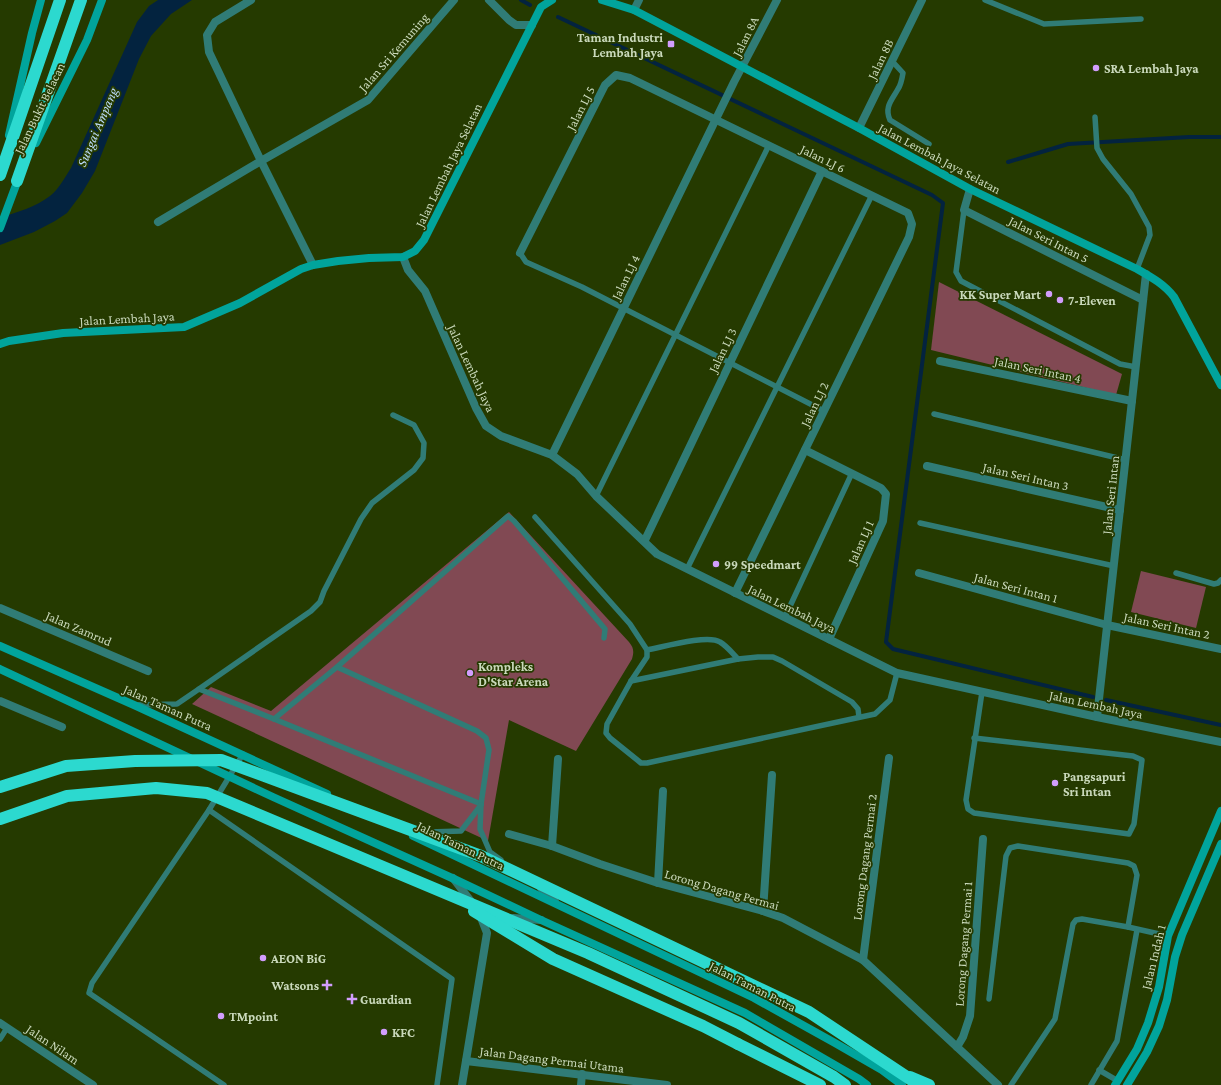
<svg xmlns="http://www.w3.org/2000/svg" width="1221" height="1085" viewBox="0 0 1221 1085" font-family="'Crimson Pro',serif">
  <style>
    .green { fill: #814953 }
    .water { fill: #03233f }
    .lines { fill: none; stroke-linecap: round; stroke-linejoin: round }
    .stream { stroke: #03233f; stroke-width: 4 }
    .lane { stroke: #307c76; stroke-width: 5.5 }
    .street { stroke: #307c76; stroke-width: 8 }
    .secondary { stroke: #01a49c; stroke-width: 8 }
    .highway { stroke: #2cd9cf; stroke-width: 12 }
    .highway-bridge { stroke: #2cd9cf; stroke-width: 12 }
    .poi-dot { fill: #d29dfd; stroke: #253a00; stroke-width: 1.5 }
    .labels { text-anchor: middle; stroke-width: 3.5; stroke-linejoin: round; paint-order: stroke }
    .street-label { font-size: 13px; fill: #cad9bb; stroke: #253a00 }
    .poi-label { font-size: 13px; font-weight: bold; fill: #cad9bb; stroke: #253a00; text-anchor: start }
    .water-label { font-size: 14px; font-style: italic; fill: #bddcfb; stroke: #253a00 }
  </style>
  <rect width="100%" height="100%" fill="#253a00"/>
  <!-- green -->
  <g class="green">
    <polygon points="939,282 1122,374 1116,395 931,350"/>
    <path d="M509 512 629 642C634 648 634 652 632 659L576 751 509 720 488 841 192 704 211 687 271 711Z"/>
    <polygon points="1141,571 1206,587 1196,628 1131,612"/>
  </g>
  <!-- water -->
  <path class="water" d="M158 0H192L171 14 151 36 139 59 95 171 82 193 67 213 55 221 34 232 0 245V218C17 212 36 207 50 196 59 189 65 177 71 168L137 22 149 6Z"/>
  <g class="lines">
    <!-- stream -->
    <g class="stream">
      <polyline points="521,0 530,5"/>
      <polyline points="558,17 932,195 943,203 886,642 893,649 1093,697"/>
      <polyline points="1008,162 1068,144 1189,137 1221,137"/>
      <polyline points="1106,700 1221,725"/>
    </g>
    <!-- lane -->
    <g class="lane">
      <polyline points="985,0 1044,24 1141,19"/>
      <path d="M892 61 903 73C902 79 901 85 898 89 892 100 884 107 890 120L929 144"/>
      <polyline points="1095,117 1097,148 1103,159 1131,194 1149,227 1150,235 1137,269"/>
      <polyline points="964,210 956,272 961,281 1120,364 1136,367"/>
      <polyline points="520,253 526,262 582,287 824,411"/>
      <polyline points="934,414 1126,460"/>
      <polyline points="596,496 769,145"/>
      <polyline points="535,517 630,624 647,650 647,657 631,681 607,724 606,733 610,738 641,763 647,763 875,714 890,700 897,673"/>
      <polyline points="920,523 1114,566"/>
      <polyline points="687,569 872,195"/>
      <polyline points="1176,573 1214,584 1218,583 1221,580"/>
      <polyline points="785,617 852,473"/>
      <path d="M647 650C663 647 708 634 720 642 727 646 733 654 738 659"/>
      <polyline points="337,667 508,516 514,521 605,629 604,638"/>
      <polyline points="631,681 738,659 758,657 773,657 782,661 852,702 858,709 859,717"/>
      <polyline points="199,689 311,611 320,602 324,591 361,519 372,503 414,470 423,458 424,443 414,425 393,415"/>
      <polyline points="135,705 177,704 199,689 274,719 481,804"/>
      <polyline points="274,719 337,667 477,731 486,738 489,750 481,804 480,829 490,852 501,860"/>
      <polyline points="974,738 1133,756 1142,760 1134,824 1129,834 974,813 968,809 966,800 982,692"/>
      <polyline points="209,810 452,979 437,1085"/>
      <polyline points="429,832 461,831 481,805"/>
      <polyline points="540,889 556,901"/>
      <polyline points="989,999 1006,856 1010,848 1018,846 1128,863 1134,866 1137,875 1128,927 1168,936"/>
      <polyline points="0,1039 7,1028"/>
      <polyline points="1099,1070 1118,1081"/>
      <polyline points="224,1085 89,993 92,983 209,810 243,754"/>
      <polyline points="1011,1085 1055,1019 1073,924 1076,920 1082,919 1128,927"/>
      <polyline points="1091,1085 1117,1041 1137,930"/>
    </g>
    <!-- street -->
    <g class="street">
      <polyline points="251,0 215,22 207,35 209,52 261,161 313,265"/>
      <polyline points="489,0 509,20 516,25 532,25"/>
      <polyline points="634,10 639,0"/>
      <polyline points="859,128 922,0"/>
      <polyline points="970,189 964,210 1143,300"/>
      <polyline points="158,222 261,161 368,100 454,0"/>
      <polyline points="520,253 605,85 616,75 630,78 908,213 912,224 909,237 735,593"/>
      <polyline points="403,257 408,270 425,291 476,408 486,426 501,436 552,455 577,474 596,496 657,554 897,673 1097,717 1221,742"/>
      <polyline points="940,361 1132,401"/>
      <polyline points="805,450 881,488 886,494 883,521 829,639"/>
      <polyline points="552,455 734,82 777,0"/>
      <polyline points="927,466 1120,510"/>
      <polyline points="645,540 822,171"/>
      <polyline points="919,573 1107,625 1221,649"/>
      <polyline points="0,608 148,671"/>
      <polyline points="0,701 62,727"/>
      <polyline points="1097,717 1146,274"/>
      <polyline points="509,834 552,846 600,864 658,883 763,911 783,918 863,960 998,1085"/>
      <polyline points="552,846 558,759"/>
      <polyline points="453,878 473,904"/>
      <polyline points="658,883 663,791"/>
      <polyline points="763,911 772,775"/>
      <polyline points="510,919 513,918 541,920"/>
      <polyline points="863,960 889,758"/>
      <polyline points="0,1023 93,1085"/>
      <polyline points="957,1047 963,1037 970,1016 983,839"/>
      <polyline points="466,1061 667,1085"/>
      <polyline points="462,1085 487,933 480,915"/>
      <polyline points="581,1085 582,1074"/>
    </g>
    <!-- secondary -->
    <g class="secondary">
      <path d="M602 0 634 10 859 128 970 189 1137 269C1151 277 1164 284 1174 297L1221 385"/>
      <polyline points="9,135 32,33 41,0"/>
      <polyline points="36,143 87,40 102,0"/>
      <polyline points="0,228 19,177"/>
      <polyline points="0,344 9,341 63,333 184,327 240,303 301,269 313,265 338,261 369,258 403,257 415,251 424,240 541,7 552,0"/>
      <polyline points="0,646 134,705 327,794"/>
      <polyline points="0,669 273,797 452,878 541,920 745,1013 859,1079 867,1085"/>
      <polyline points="413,836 754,998 835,1043 882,1070 902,1085"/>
      <polyline points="1115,1085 1137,1049 1148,1023 1159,987 1168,936 1221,811"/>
      <polyline points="1127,1085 1147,1052 1159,1026 1167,1000 1175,957 1182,935 1221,844"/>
    </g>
    <!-- highway -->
    <g class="highway">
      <polyline points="0,175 60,0"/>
      <polyline points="17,181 81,0"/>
      <polyline points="738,1044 820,1085"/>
      <polyline points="910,1077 929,1085"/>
    </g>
    <!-- highway-bridge -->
    <g class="highway-bridge">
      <polyline points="0,787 66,766 135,761 221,760 481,856 809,1012 919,1085"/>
      <polyline points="0,819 67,796 156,788 207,793 588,953 739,1023 834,1077 845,1085"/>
      <polyline points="474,911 553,959 703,1026 738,1044"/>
    </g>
  </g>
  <!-- markers -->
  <g class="poi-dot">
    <rect x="667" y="40" width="8" height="8" rx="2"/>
    <circle cx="1096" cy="68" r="4"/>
    <circle cx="1049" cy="294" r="4"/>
    <circle cx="1060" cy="300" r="4"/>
    <circle cx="716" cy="564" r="4"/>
    <circle cx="470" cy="673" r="4"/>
    <circle cx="1055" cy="783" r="4"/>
    <circle cx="263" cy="958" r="4"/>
    <path d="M325 979h4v4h4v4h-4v4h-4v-4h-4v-4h4z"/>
    <path d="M350 993h4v4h4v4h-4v4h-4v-4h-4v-4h4z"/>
    <circle cx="221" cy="1016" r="4"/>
    <circle cx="384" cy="1032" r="4"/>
  </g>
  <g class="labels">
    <!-- street labels -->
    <g class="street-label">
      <text transform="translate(745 36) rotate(-63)" y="5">Jalan 8A</text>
      <text transform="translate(393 52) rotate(-49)" y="5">Jalan Sri Kemuning</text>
      <text transform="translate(880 59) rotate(-64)" y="5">Jalan 8B</text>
      <text transform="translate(39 108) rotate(-64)" y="5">Jalan Bukit Belacan</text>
      <text transform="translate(580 108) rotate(-63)" y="5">Jalan LJ 5</text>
      <text transform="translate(823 158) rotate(26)" y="5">Jalan LJ 6</text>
      <text transform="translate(940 158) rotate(28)" y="5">Jalan Lembah Jaya Selatan</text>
      <text transform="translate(448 165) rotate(-64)" y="5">Jalan Lembah Jaya Selatan</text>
      <text transform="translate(1049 239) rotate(27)" y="5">Jalan Seri Intan 5</text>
      <text transform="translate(625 277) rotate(-64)" y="5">Jalan LJ 4</text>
      <text transform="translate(127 318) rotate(-3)" y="5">Jalan Lembah Jaya</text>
      <text transform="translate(722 350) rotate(-64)" y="5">Jalan LJ 3</text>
      <text transform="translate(472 368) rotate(65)" y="5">Jalan Lembah Jaya</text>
      <text transform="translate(1038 369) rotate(12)" y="5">Jalan Seri Intan 4</text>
      <text transform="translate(814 404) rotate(-64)" y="5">Jalan LJ 2</text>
      <text transform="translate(1026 476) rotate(13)" y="5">Jalan Seri Intan 3</text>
      <text transform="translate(1110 495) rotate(-84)" y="5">Jalan Seri Intan</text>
      <text transform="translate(860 542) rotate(-66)" y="5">Jalan LJ 1</text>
      <text transform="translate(1016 587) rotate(15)" y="5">Jalan Seri Intan 1</text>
      <text transform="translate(792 608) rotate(26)" y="5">Jalan Lembah Jaya</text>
      <text transform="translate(1167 625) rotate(12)" y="5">Jalan Seri Intan 2</text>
      <text transform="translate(79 628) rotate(23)" y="5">Jalan Zamrud</text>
      <text transform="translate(1096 704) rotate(12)" y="5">Jalan Lembah Jaya</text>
      <text transform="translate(168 707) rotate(24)" y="5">Jalan Taman Putra</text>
      <text transform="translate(461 845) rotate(26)" y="5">Jalan Taman Putra</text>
      <text transform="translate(864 857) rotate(-83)" y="5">Lorong Dagang Permai 2</text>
      <text transform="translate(722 889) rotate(16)" y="5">Lorong Dagang Permai</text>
      <text transform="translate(963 944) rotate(-86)" y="5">Lorong Dagang Permai 1</text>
      <text transform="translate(1153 957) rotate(-76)" y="5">Jalan Indah 1</text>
      <text transform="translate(753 986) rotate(27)" y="5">Jalan Taman Putra</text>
      <text transform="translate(53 1044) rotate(34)" y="5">Jalan Nilam</text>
      <text transform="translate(552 1059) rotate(7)" y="5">Jalan Dagang Permai Utama</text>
    </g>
    <!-- poi labels -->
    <g class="poi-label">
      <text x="663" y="42" text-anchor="end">Taman Industri<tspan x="663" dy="15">Lembah Jaya</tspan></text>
      <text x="1104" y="73">SRA Lembah Jaya</text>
      <text x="1041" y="299" text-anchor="end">KK Super Mart</text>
      <text x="1068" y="305">7-Eleven</text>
      <text x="724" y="569">99 Speedmart</text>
      <text x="478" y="671">Kompleks<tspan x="478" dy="15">D'Star Arena</tspan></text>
      <text x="1063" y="781">Pangsapuri<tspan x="1063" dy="15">Sri Intan</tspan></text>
      <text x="271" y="963">AEON BiG</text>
      <text x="319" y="990" text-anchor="end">Watsons</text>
      <text x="360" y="1004">Guardian</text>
      <text x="229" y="1021">TMpoint</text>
      <text x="392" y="1037">KFC</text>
    </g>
    <!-- water labels -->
    <g class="water-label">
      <text transform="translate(97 127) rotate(-67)" y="5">Sungai Ampang</text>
    </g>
  </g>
</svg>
